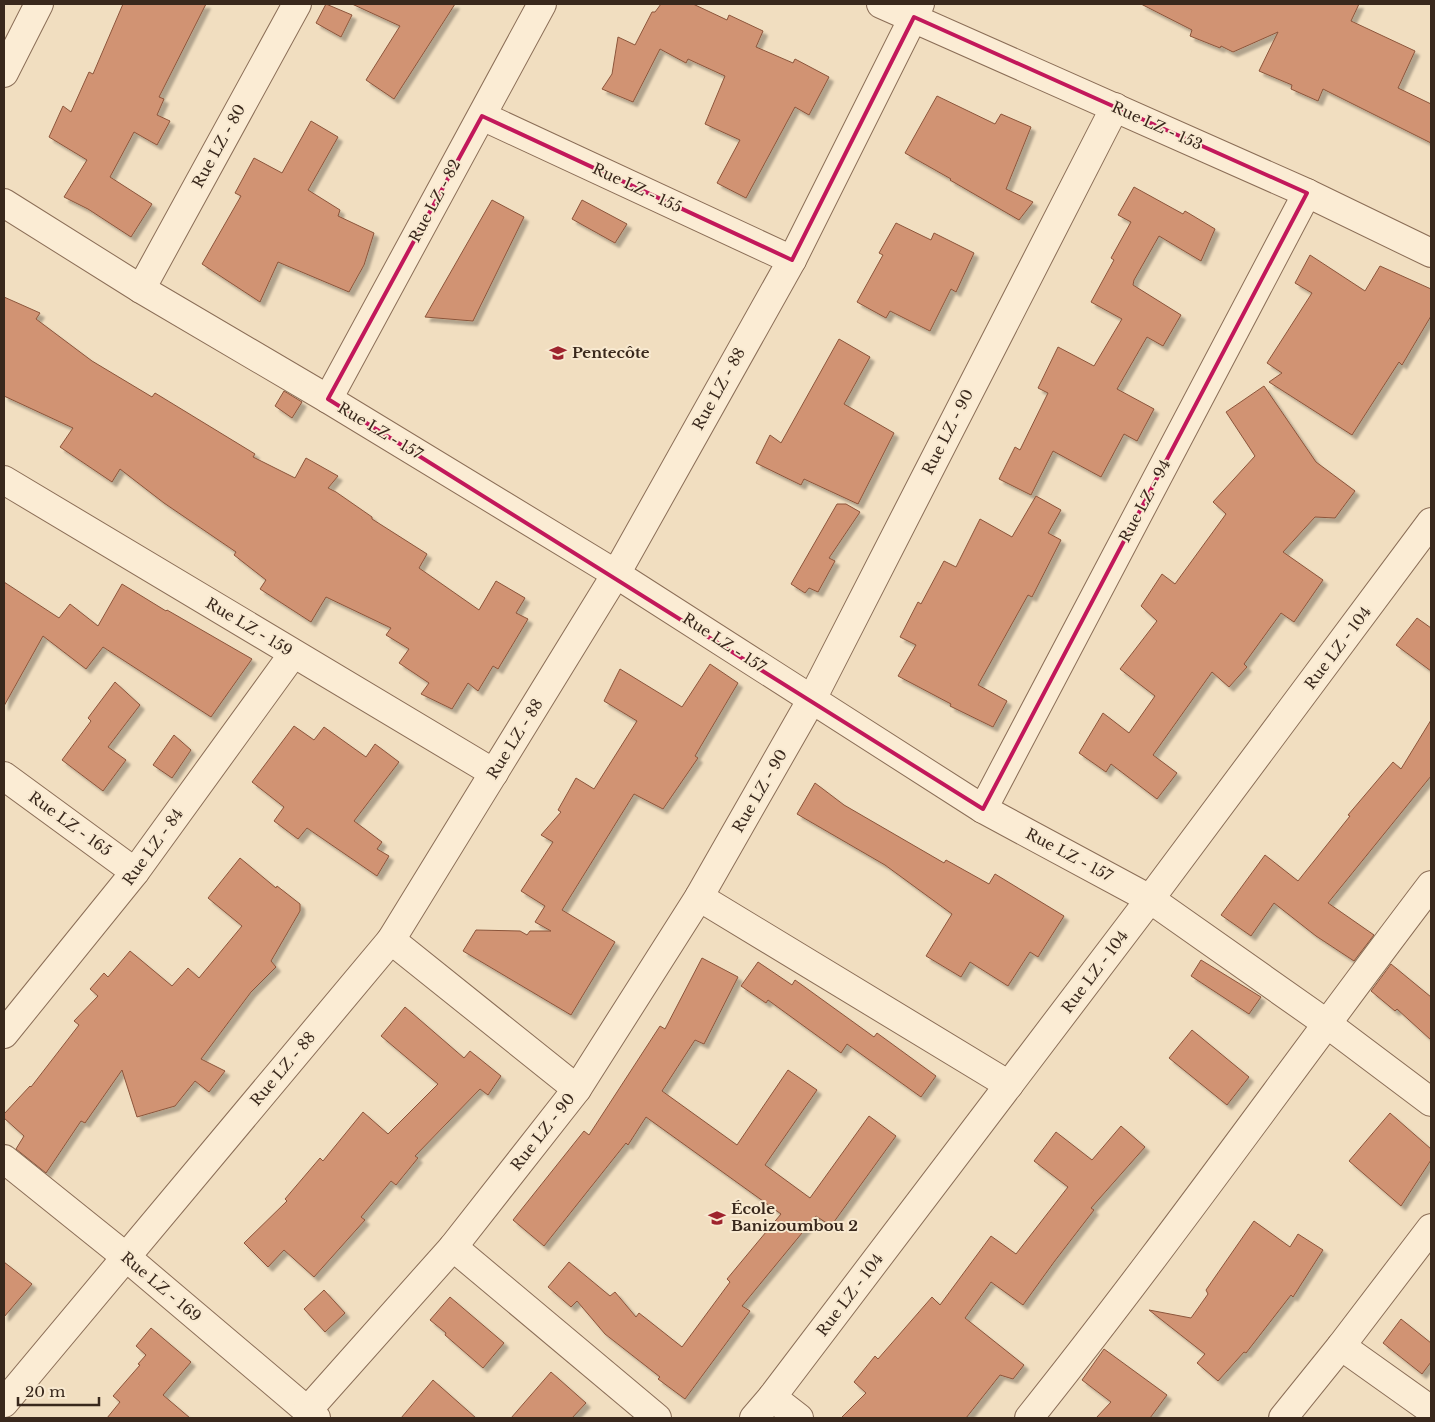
<svg xmlns="http://www.w3.org/2000/svg" width="1435" height="1422" viewBox="0 0 1435 1422" font-family="'Libre Baskerville',serif">
  <style>
    .building { fill: #d19373; stroke: #8c553b; filter: url(#shadow) }
    .lines { fill: none; stroke-linecap: round; stroke-linejoin: round }
    .street-casing { stroke: #8b6e57; stroke-width: 30 }
    .street { stroke: #fbecd4; stroke-width: 28 }
    .marked { fill: none; stroke: #c2185b; stroke-width: 4; stroke-linejoin: round }
    .labels { text-anchor: middle; stroke-width: 4; stroke-linejoin: round; paint-order: stroke }
    .street-label { font-size: 15px; fill: #39281c; stroke: #f8e9d0 }
    .poi-label { font-size: 15px; font-weight: bold; fill: #39281c; stroke: #f8e9d0; text-anchor: start }
  </style>
  <defs>
    <filter id="shadow"><feDropShadow dx="4.5" dy="4.5" stdDeviation="1" flood-color="#0004"/></filter>
  </defs>
  <rect width="100%" height="100%" fill="#f1dec0"/>
  <!-- building -->
  <g class="building">
    <polygon points="123,4 206,4 159,97 164,99 157,115 170,121 157,145 134,132 110,177 152,204 131,237 88,209 64,197 87,160 49,137 63,106 71,112 89,72 93,74"/>
    <polygon points="326,4 352,15 341,37 316,23"/>
    <polygon points="352,4 455,4 394,99 366,80 400,26"/>
    <polygon points="661,4 693,4 727,20 729,15 763,31 756,47 793,63 795,59 829,77 809,115 795,107 746,198 717,183 740,140 705,124 725,76 688,59 686,63 660,49 633,102 602,89 612,74 618,37 635,45 652,12 655,12"/>
    <polygon points="1141,4 1359,4 1351,21 1415,51 1398,88 1431,104 1431,143 1323,89 1318,101 1291,89 1292,85 1259,71 1278,32 1233,52 1221,46 1220,48 1190,36 1192,30"/>
    <polygon points="937,96 995,124 1001,114 1031,127 1006,189 1033,202 1019,220 950,180 951,179 905,153"/>
    <polygon points="311,121 338,137 308,190 340,210 338,216 374,233 364,265 349,292 278,262 260,302 202,264 241,196 235,193 254,158 282,173"/>
    <polygon points="1134,187 1183,214 1185,211 1215,229 1201,261 1159,236 1134,280 1133,285 1181,315 1163,346 1147,337 1117,389 1154,409 1137,441 1124,434 1101,477 1053,451 1031,495 999,479 1015,447 1020,450 1048,393 1038,388 1058,347 1094,366 1122,319 1091,302 1114,260 1111,258 1131,222 1118,215"/>
    <polygon points="492,200 524,217 473,321 425,317"/>
    <polygon points="582,200 627,224 615,243 572,219"/>
    <polygon points="896,223 931,240 934,233 974,253 956,292 951,289 930,331 890,311 886,318 857,302 883,255 879,253"/>
    <polygon points="1310,255 1365,291 1380,266 1431,289 1431,316 1402,365 1399,362 1352,435 1269,382 1282,373 1267,363 1312,293 1295,283"/>
    <polygon points="4,297 40,313 36,319 92,361 152,397 155,393 255,454 253,457 295,478 306,458 338,476 328,488 336,492 372,517 372,519 427,554 419,568 479,610 496,581 525,598 516,613 528,619 498,669 493,666 478,691 468,683 452,709 421,694 429,683 399,663 409,649 386,635 391,628 326,597 311,622 260,589 266,580 234,555 236,552 164,503 120,469 112,482 60,447 73,428 4,396"/>
    <polygon points="839,339 870,357 844,404 894,433 858,504 804,479 801,485 756,463 770,435 781,443"/>
    <polygon points="1264,386 1316,462 1355,491 1335,518 1315,517 1283,552 1323,580 1294,622 1281,613 1244,664 1247,667 1229,687 1212,672 1153,755 1177,773 1157,799 1111,764 1106,772 1079,753 1103,713 1129,733 1155,696 1120,669 1157,621 1141,606 1162,574 1175,584 1226,514 1213,502 1255,456 1226,412"/>
    <polygon points="284,391 302,402 292,418 275,406"/>
    <polygon points="1036,496 1061,510 1048,533 1061,540 1032,597 1028,595 978,685 1007,701 993,727 950,706 951,704 898,676 916,645 900,637 918,602 921,604 944,561 956,567 980,519 1012,537"/>
    <polygon points="837,504 846,504 860,512 829,558 835,561 818,592 809,588 805,593 791,584"/>
    <polygon points="4,582 59,618 70,604 98,626 122,584 166,611 167,610 252,659 211,717 103,647 86,669 43,636 4,706"/>
    <polygon points="1417,618 1431,628 1431,671 1396,645"/>
    <polygon points="710,664 738,683 695,756 698,758 663,809 634,794 562,910 615,942 571,1015 463,951 476,930 520,931 527,935 530,931 551,931 535,922 545,906 521,891 553,842 541,835 561,812 558,810 576,778 594,789 637,721 604,701 620,669 682,707"/>
    <polygon points="115,682 140,705 108,747 126,760 103,791 62,760 91,721 88,718"/>
    <polygon points="1431,720 1431,776 1328,903 1374,935 1354,961 1316,936 1274,903 1251,936 1221,915 1265,855 1298,881 1350,816 1348,815 1393,762 1401,769"/>
    <polygon points="294,726 314,740 324,727 366,757 375,744 399,762 354,821 382,842 377,849 389,856 377,876 307,828 298,839 274,821 284,807 252,782"/>
    <polygon points="174,735 191,750 172,778 153,765"/>
    <polygon points="815,783 844,805 944,863 946,860 989,884 995,874 1064,916 1038,957 1030,952 1008,986 970,962 961,977 926,956 952,914 885,865 797,814"/>
    <polygon points="240,858 276,888 277,886 300,904 300,911 271,961 276,967 251,992 201,1059 225,1071 209,1092 195,1081 175,1106 137,1117 122,1070 85,1123 81,1121 46,1173 16,1149 24,1136 4,1118 4,1114 30,1086 31,1087 79,1025 74,1021 98,996 90,989 104,973 108,977 130,951 172,986 188,968 199,978 242,926 208,898"/>
    <polygon points="702,958 738,977 704,1044 695,1040 662,1091 737,1145 788,1070 817,1090 765,1165 810,1198 869,1116 896,1136 831,1226 816,1216 742,1306 750,1311 685,1399 658,1379 660,1377 605,1334 577,1301 571,1307 548,1287 569,1262 610,1296 615,1292 636,1317 639,1313 682,1347 730,1282 727,1279 781,1214 646,1117 628,1145 626,1143 544,1246 513,1220 584,1131 589,1135 660,1026 665,1029"/>
    <polygon points="1201,960 1261,997 1249,1014 1191,976"/>
    <polygon points="758,962 792,985 795,980 874,1037 877,1033 936,1076 921,1097 847,1044 841,1053 768,1000 766,1003 741,986"/>
    <polygon points="1391,964 1431,997 1431,1040 1397,1009 1395,1011 1371,991"/>
    <polygon points="405,1007 464,1058 470,1051 501,1076 488,1095 480,1089 415,1156 418,1158 396,1185 391,1181 361,1217 365,1220 314,1277 284,1250 268,1267 244,1243 287,1201 285,1199 320,1158 323,1161 363,1112 388,1134 438,1084 381,1036"/>
    <polygon points="1192,1030 1249,1077 1227,1105 1169,1058"/>
    <polygon points="1390,1113 1431,1149 1431,1160 1401,1206 1349,1161"/>
    <polygon points="1121,1126 1145,1147 1091,1208 1094,1210 1054,1262 1023,1305 991,1282 965,1318 1024,1365 1013,1379 1000,1375 966,1418 841,1418 866,1393 854,1382 875,1356 878,1359 932,1297 940,1305 991,1236 1016,1254 1068,1187 1034,1161 1056,1132 1092,1160"/>
    <polygon points="1254,1221 1290,1247 1298,1234 1323,1250 1293,1297 1291,1295 1246,1353 1244,1352 1218,1381 1197,1363 1205,1354 1149,1310 1191,1318 1208,1294 1206,1290"/>
    <polygon points="4,1262 32,1284 4,1317"/>
    <polygon points="324,1290 345,1313 325,1332 304,1309"/>
    <polygon points="450,1297 504,1343 483,1368 445,1335 446,1333 430,1320"/>
    <polygon points="1401,1319 1431,1343 1431,1362 1422,1374 1383,1343"/>
    <polygon points="151,1328 191,1362 163,1395 190,1418 107,1418 120,1402 113,1396 140,1365 138,1364 146,1355 136,1346"/>
    <polygon points="1104,1349 1167,1395 1150,1418 1096,1418 1111,1402 1082,1380"/>
    <polygon points="551,1372 586,1403 572,1418 511,1418"/>
    <polygon points="433,1380 476,1418 401,1418"/>
  </g>
  <g class="lines">
    <!-- street casing -->
    <g class="street-casing">
      <g id="street">
        <polyline points="881,4 1307,193 1431,253"/>
        <polyline points="4,73 39,4"/>
        <polyline points="482,116 792,260"/>
        <polyline points="4,203 141,289 328,399 616,574 983,809 1150,899 1326,1023 1431,1102"/>
        <polyline points="141,289 297,4"/>
        <polyline points="328,399 542,4"/>
        <polyline points="4,480 494,773"/>
        <polyline points="4,776 135,872"/>
        <polyline points="983,809 1307,193"/>
        <polyline points="699,897 1009,1085"/>
        <polyline points="391,940 577,1089"/>
        <polyline points="4,1034 135,872 293,654"/>
        <polyline points="4,1159 126,1257 316,1418"/>
        <polyline points="453,1247 657,1418"/>
        <polyline points="1341,1346 1431,1410"/>
        <polyline points="772,1397 799,1418"/>
        <polyline points="4,1403 391,940 616,574 792,260 920,4"/>
        <polyline points="307,1411 453,1247 577,1089 699,897 812,699 1115,107"/>
        <polyline points="754,1418 772,1397 1150,899 1431,522"/>
        <path d="M1029 1418C1168 1244 1296 1062 1431 885"/>
        <polyline points="1283,1418 1341,1346 1431,1228"/>
      </g>
    </g>
    <!-- street -->
    <use href="#street" class="street"/>
  </g>
  <!-- marked area -->
  <path class="marked" d="M914 17 1307 193 983 809 328 399 482 116 792 260Z"/>
  <!-- icons -->
  <defs>
    <g id="school-bare" transform="scale(1.35)"><path d="M0-5L7-2L0 1L-7-2ZM-4 1L0 2.5L4 1V4Q0 6-4 4Z" fill="#9e232d" stroke="#f8e9d0" stroke-width="2.5" paint-order="stroke"/></g>
  </defs>
  <g fill-rule="evenodd">
    <use href="#school-bare" x="558" y="353"/>
    <use href="#school-bare" x="717" y="1218"/>
  </g>
  <g class="labels">
    <!-- street labels -->
    <g class="street-label">
      <text transform="translate(1157 126) rotate(24)" y="5">Rue LZ - 153</text>
      <text transform="translate(219 146) rotate(-61)" y="5">Rue LZ - 80</text>
      <text transform="translate(637 188) rotate(25)" y="5">Rue LZ - 155</text>
      <text transform="translate(435 201) rotate(-62)" y="5">Rue LZ - 82</text>
      <text transform="translate(719 389) rotate(-61)" y="5">Rue LZ - 88</text>
      <text transform="translate(380 431) rotate(31)" y="5">Rue LZ - 157</text>
      <text transform="translate(948 432) rotate(-63)" y="5">Rue LZ - 90</text>
      <text transform="translate(1145 501) rotate(-62)" y="5">Rue LZ - 94</text>
      <text transform="translate(249 627) rotate(31)" y="5">Rue LZ - 159</text>
      <text transform="translate(724 643) rotate(33)" y="5">Rue LZ - 157</text>
      <text transform="translate(1338 648) rotate(-53)" y="5">Rue LZ - 104</text>
      <text transform="translate(515 739) rotate(-58)" y="5">Rue LZ - 88</text>
      <text transform="translate(760 791) rotate(-60)" y="5">Rue LZ - 90</text>
      <text transform="translate(70 824) rotate(36)" y="5">Rue LZ - 165</text>
      <text transform="translate(153 847) rotate(-54)" y="5">Rue LZ - 84</text>
      <text transform="translate(1069 855) rotate(28)" y="5">Rue LZ - 157</text>
      <text transform="translate(1095 972) rotate(-53)" y="5">Rue LZ - 104</text>
      <text transform="translate(283 1069) rotate(-50)" y="5">Rue LZ - 88</text>
      <text transform="translate(543 1132) rotate(-52)" y="5">Rue LZ - 90</text>
      <text transform="translate(161 1287) rotate(40)" y="5">Rue LZ - 169</text>
      <text transform="translate(850 1295) rotate(-53)" y="5">Rue LZ - 104</text>
    </g>
    <!-- poi labels -->
    <g class="poi-label">
      <text x="572" y="358">Pentecôte</text>
      <text x="731" y="1214">École<tspan x="731" dy="17">Banizoumbou 2</tspan></text>
    </g>
  </g>
  <!-- border -->
  <rect width="1435" height="1422" fill="none" stroke="#39281c" stroke-width="10"/>
  <!-- scale -->
  <path d="M18 1397v8h81v-8" fill="none" stroke="#39281c" stroke-width="2.5"/>
  <text x="25" y="1397" font-size="15" fill="#39281c" stroke="#f8e9d0" stroke-width="4" paint-order="stroke">20 m</text>
</svg>
